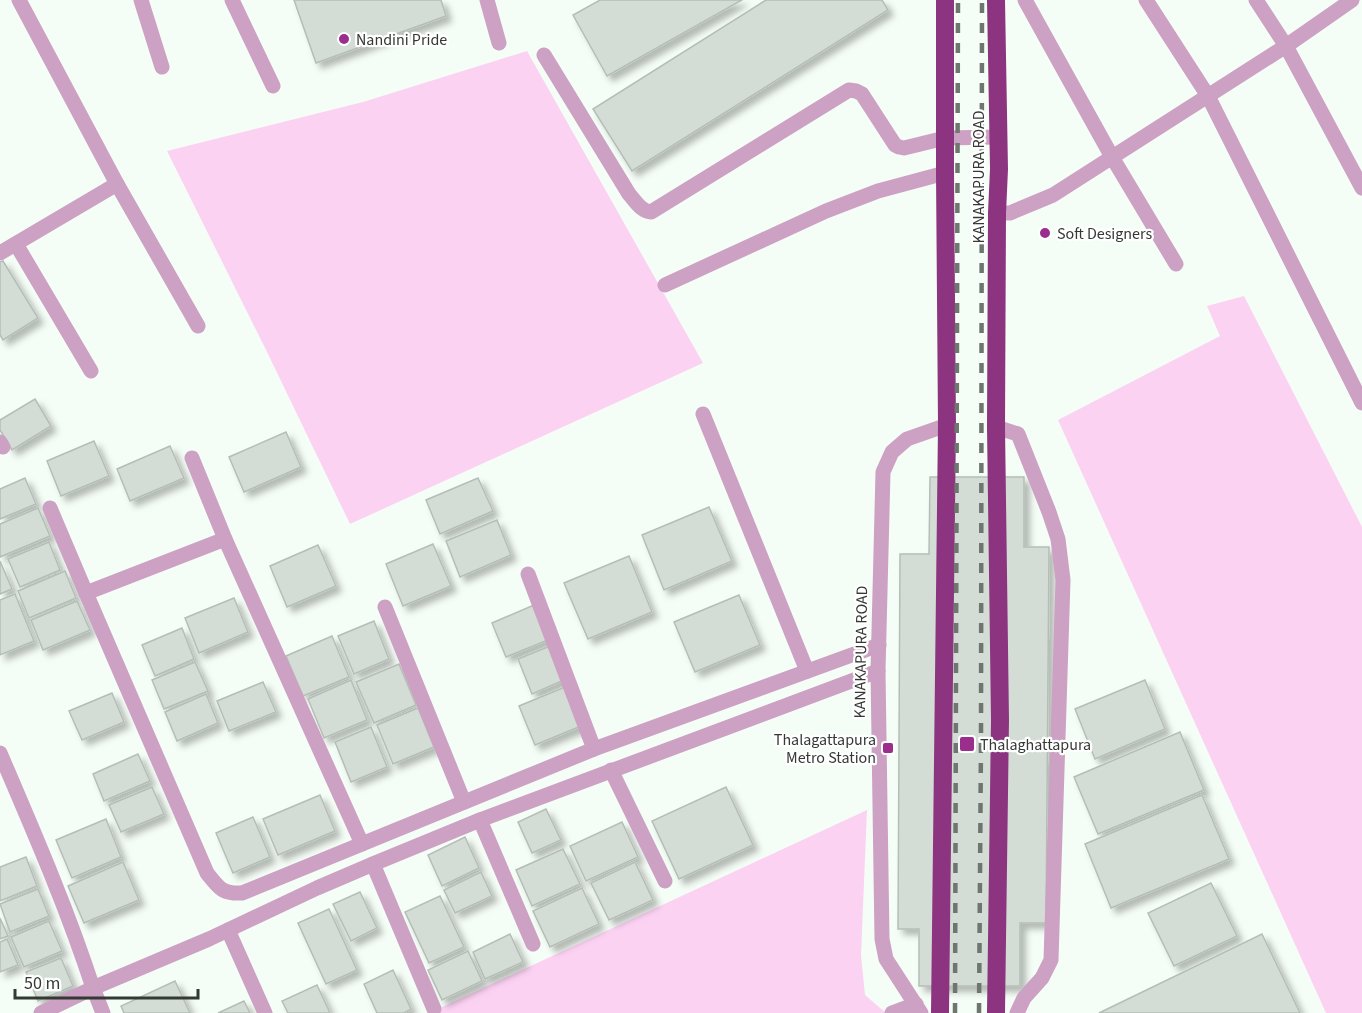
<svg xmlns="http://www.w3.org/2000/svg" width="1362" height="1013" viewBox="0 0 1362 1013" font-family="'Source Sans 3',sans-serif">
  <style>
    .green { fill: #fcd2f3 }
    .building { fill: #d4ddd5; stroke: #b5beb6; stroke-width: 1.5; filter: url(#shadow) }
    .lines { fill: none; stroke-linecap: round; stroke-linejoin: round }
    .minor { stroke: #cca1c3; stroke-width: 15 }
    .highway { stroke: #8d3480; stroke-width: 18 }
    .rail { stroke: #6f756f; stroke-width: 4.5; stroke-dasharray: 10 10; stroke-linecap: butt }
    .poi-dot { fill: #9b2d8d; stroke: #fff; stroke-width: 2 }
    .labels { text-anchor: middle; stroke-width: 4.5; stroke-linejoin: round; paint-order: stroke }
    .poi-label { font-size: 16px; fill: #353935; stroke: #fff; text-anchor: start }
    .street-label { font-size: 16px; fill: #353935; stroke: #fff }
  </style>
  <defs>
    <filter id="shadow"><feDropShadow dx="5.5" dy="5.5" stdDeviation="3" flood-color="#0004"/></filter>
  </defs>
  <rect width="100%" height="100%" fill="#f5fef6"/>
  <!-- green -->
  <g class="green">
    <polygon points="527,51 703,363 350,524 267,352 167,151 363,102"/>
    <polygon points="1244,296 1362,527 1362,1013 1326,1013 1058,420 1220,336 1207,306"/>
    <polygon points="867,810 861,955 865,995 886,1013 429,1013"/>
  </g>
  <!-- building -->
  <g class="building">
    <polygon points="294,0 441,0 446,16 316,63"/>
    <polygon points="600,0 742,0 607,76 573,15"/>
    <polygon points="766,0 882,0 888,10 632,171 593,109"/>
    <polygon points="3,261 38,318 3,340 0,335 0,262"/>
    <polygon points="35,399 51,426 12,450 0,430 0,420"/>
    <polygon points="286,432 301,467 244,492 229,457"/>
    <polygon points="94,441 109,476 61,496 47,461"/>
    <polygon points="170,446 184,478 130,501 117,469"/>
    <polygon points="930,477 1024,477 1024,547 1049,547 1046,923 1020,923 1020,986 919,986 919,929 898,929 900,554 929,554"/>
    <polygon points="25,478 36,504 0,519 0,489"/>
    <polygon points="478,478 493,511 440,534 426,500"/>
    <polygon points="709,507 732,561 664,590 642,535"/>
    <polygon points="38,508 50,536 0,557 0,524"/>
    <polygon points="497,520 511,555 460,577 446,541"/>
    <polygon points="49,542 60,570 20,587 8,559"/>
    <polygon points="433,544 451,586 403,606 386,564"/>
    <polygon points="318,545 336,586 287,607 270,566"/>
    <polygon points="629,556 652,612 588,639 564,583"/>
    <polygon points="0,561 12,589 0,594"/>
    <polygon points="65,571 76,598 29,618 18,591"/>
    <polygon points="15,594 34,641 0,655 0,600"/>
    <polygon points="739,595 760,645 695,672 674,622"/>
    <polygon points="234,598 248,632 199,653 185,618"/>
    <polygon points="77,601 90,630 43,650 31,620"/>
    <polygon points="534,605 548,640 506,657 492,623"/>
    <polygon points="374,621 389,659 354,674 338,636"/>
    <polygon points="182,628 194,659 155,676 142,645"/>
    <polygon points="332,636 349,677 303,696 286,656"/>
    <polygon points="550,646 564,680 532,694 518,659"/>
    <polygon points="195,662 208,691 164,709 152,680"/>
    <polygon points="399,664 416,705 374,723 356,682"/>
    <polygon points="351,680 367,720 324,738 308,699"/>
    <polygon points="1145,680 1165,729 1095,759 1075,709"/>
    <polygon points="263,682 276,712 229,731 217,701"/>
    <polygon points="565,687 581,726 535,745 519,706"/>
    <polygon points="112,693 124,722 82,740 69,711"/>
    <polygon points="206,694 218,723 177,741 165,712"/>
    <polygon points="418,708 434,747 393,764 377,725"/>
    <polygon points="371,727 387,767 351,782 335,742"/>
    <polygon points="1180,732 1204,790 1098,834 1074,777"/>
    <polygon points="138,754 150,781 104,801 93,774"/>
    <polygon points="152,787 164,814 121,832 109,805"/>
    <polygon points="726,787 753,845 679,879 652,821"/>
    <polygon points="320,795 335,831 278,855 263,819"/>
    <polygon points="1202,795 1229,859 1111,908 1085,844"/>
    <polygon points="546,809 561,840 532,853 518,822"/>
    <polygon points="253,817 270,857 233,873 216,833"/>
    <polygon points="106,819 121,857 72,878 56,840"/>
    <polygon points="622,822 638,857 586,881 570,846"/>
    <polygon points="465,837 479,868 442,886 428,855"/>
    <polygon points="563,849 580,884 532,906 516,870"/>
    <polygon points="26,857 37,886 0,901 0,867"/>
    <polygon points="123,862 139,900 84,923 68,886"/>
    <polygon points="635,862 653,900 609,920 591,883"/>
    <polygon points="481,872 492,896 455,913 444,890"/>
    <polygon points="1211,883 1237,936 1174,966 1148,913"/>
    <polygon points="582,888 599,924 550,947 533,911"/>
    <polygon points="38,889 49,916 10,932 0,904"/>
    <polygon points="360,892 377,928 351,941 333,904"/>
    <polygon points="440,896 464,947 429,963 405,912"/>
    <polygon points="329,909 357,970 326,984 298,923"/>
    <polygon points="0,918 8,936 0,939"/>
    <polygon points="49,921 62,951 24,967 11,937"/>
    <polygon points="510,934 523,962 485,979 473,952"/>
    <polygon points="1262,934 1300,1013 1099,1013"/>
    <polygon points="7,939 18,965 0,972 0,942"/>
    <polygon points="468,951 482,981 442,1000 428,970"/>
    <polygon points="61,958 73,986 38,1001 26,972"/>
    <polygon points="393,970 411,1009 404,1013 377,1013 364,984"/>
    <polygon points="175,981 190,1013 124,1013 121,1006"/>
    <polygon points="317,985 330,1013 288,1013 282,1001"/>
    <polygon points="244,1001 250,1013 218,1013"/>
  </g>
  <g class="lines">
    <!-- minor -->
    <g class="minor">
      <polyline points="141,0 162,67"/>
      <polyline points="232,0 273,86"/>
      <polyline points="487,0 499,43"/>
      <polyline points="1025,0 1112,157 1176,264"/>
      <polyline points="1146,0 1208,96 1362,403"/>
      <polyline points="1256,0 1286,46 1362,188"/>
      <path d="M544 55 629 194C636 202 641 211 651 212L849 90 856 91 862 94 895 145 899 147 904 148 945 138 998 137"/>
      <polyline points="117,184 198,326"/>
      <polyline points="997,213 1010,213 1053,195 1286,46 1352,0"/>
      <polyline points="16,244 91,371"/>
      <polyline points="0,253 117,184 19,0"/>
      <polyline points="665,285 826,211 878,191 945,173"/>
      <polyline points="703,414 807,671"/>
      <polyline points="996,427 1018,434 1049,512 1058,539 1063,580 1051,960 1042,978 1024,998 1017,1013"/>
      <polyline points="0,442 3,447"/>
      <polyline points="192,458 225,539 362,844"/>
      <polyline points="50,508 86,593"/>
      <path d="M225 539 86 593 207 873C219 888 222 894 242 893L594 749 879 645"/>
      <polyline points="528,574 594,749"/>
      <polyline points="385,607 464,802"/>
      <path d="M0 753C33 830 67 908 93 988L209 939 317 888 373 864 480 820 878 671"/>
      <polyline points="611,770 665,881"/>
      <polyline points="480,820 533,944"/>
      <polyline points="373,864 434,1009"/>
      <polyline points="228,930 265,1013"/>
      <polyline points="41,1013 93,988 103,1013"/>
      <polyline points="892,1013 916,1004"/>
      <polyline points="921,1013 886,959 882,939 878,671 883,472 892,452 907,439 947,425"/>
    </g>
    <!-- highway -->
    <g class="highway">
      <polyline points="996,0 999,169 997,213 996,427 1000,720 996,1013"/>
      <polyline points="940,1013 947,425 945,173 945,0"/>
    </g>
    <!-- rail -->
    <g class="rail">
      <polyline points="955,1013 958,0"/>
      <polyline points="979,1013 981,740 982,0"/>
    </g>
  </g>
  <!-- markers -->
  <g class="poi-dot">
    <circle cx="344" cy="39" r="6"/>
    <circle cx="1045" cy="233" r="6"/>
    <rect x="959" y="736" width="16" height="16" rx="3"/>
    <rect x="882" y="742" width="12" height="12" rx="3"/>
  </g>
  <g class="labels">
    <!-- poi labels -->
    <g class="poi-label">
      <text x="356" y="45">Nandini Pride</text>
      <text x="1057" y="239">Soft Designers</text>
      <text x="876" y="745" text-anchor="end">Thalagattapura<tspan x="876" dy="18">Metro Station</tspan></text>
      <text x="980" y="750">Thalaghattapura</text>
    </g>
    <!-- street labels -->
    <g class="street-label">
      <text transform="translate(978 177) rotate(-90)" y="6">KANAKAPURA ROAD</text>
      <text transform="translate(860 652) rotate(-89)" y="6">KANAKAPURA ROAD</text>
    </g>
  </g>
  <!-- scale -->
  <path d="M15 989v9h183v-9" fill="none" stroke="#353935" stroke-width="3"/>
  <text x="24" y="989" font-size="18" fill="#353935" stroke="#ffffff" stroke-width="4.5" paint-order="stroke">50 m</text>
</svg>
